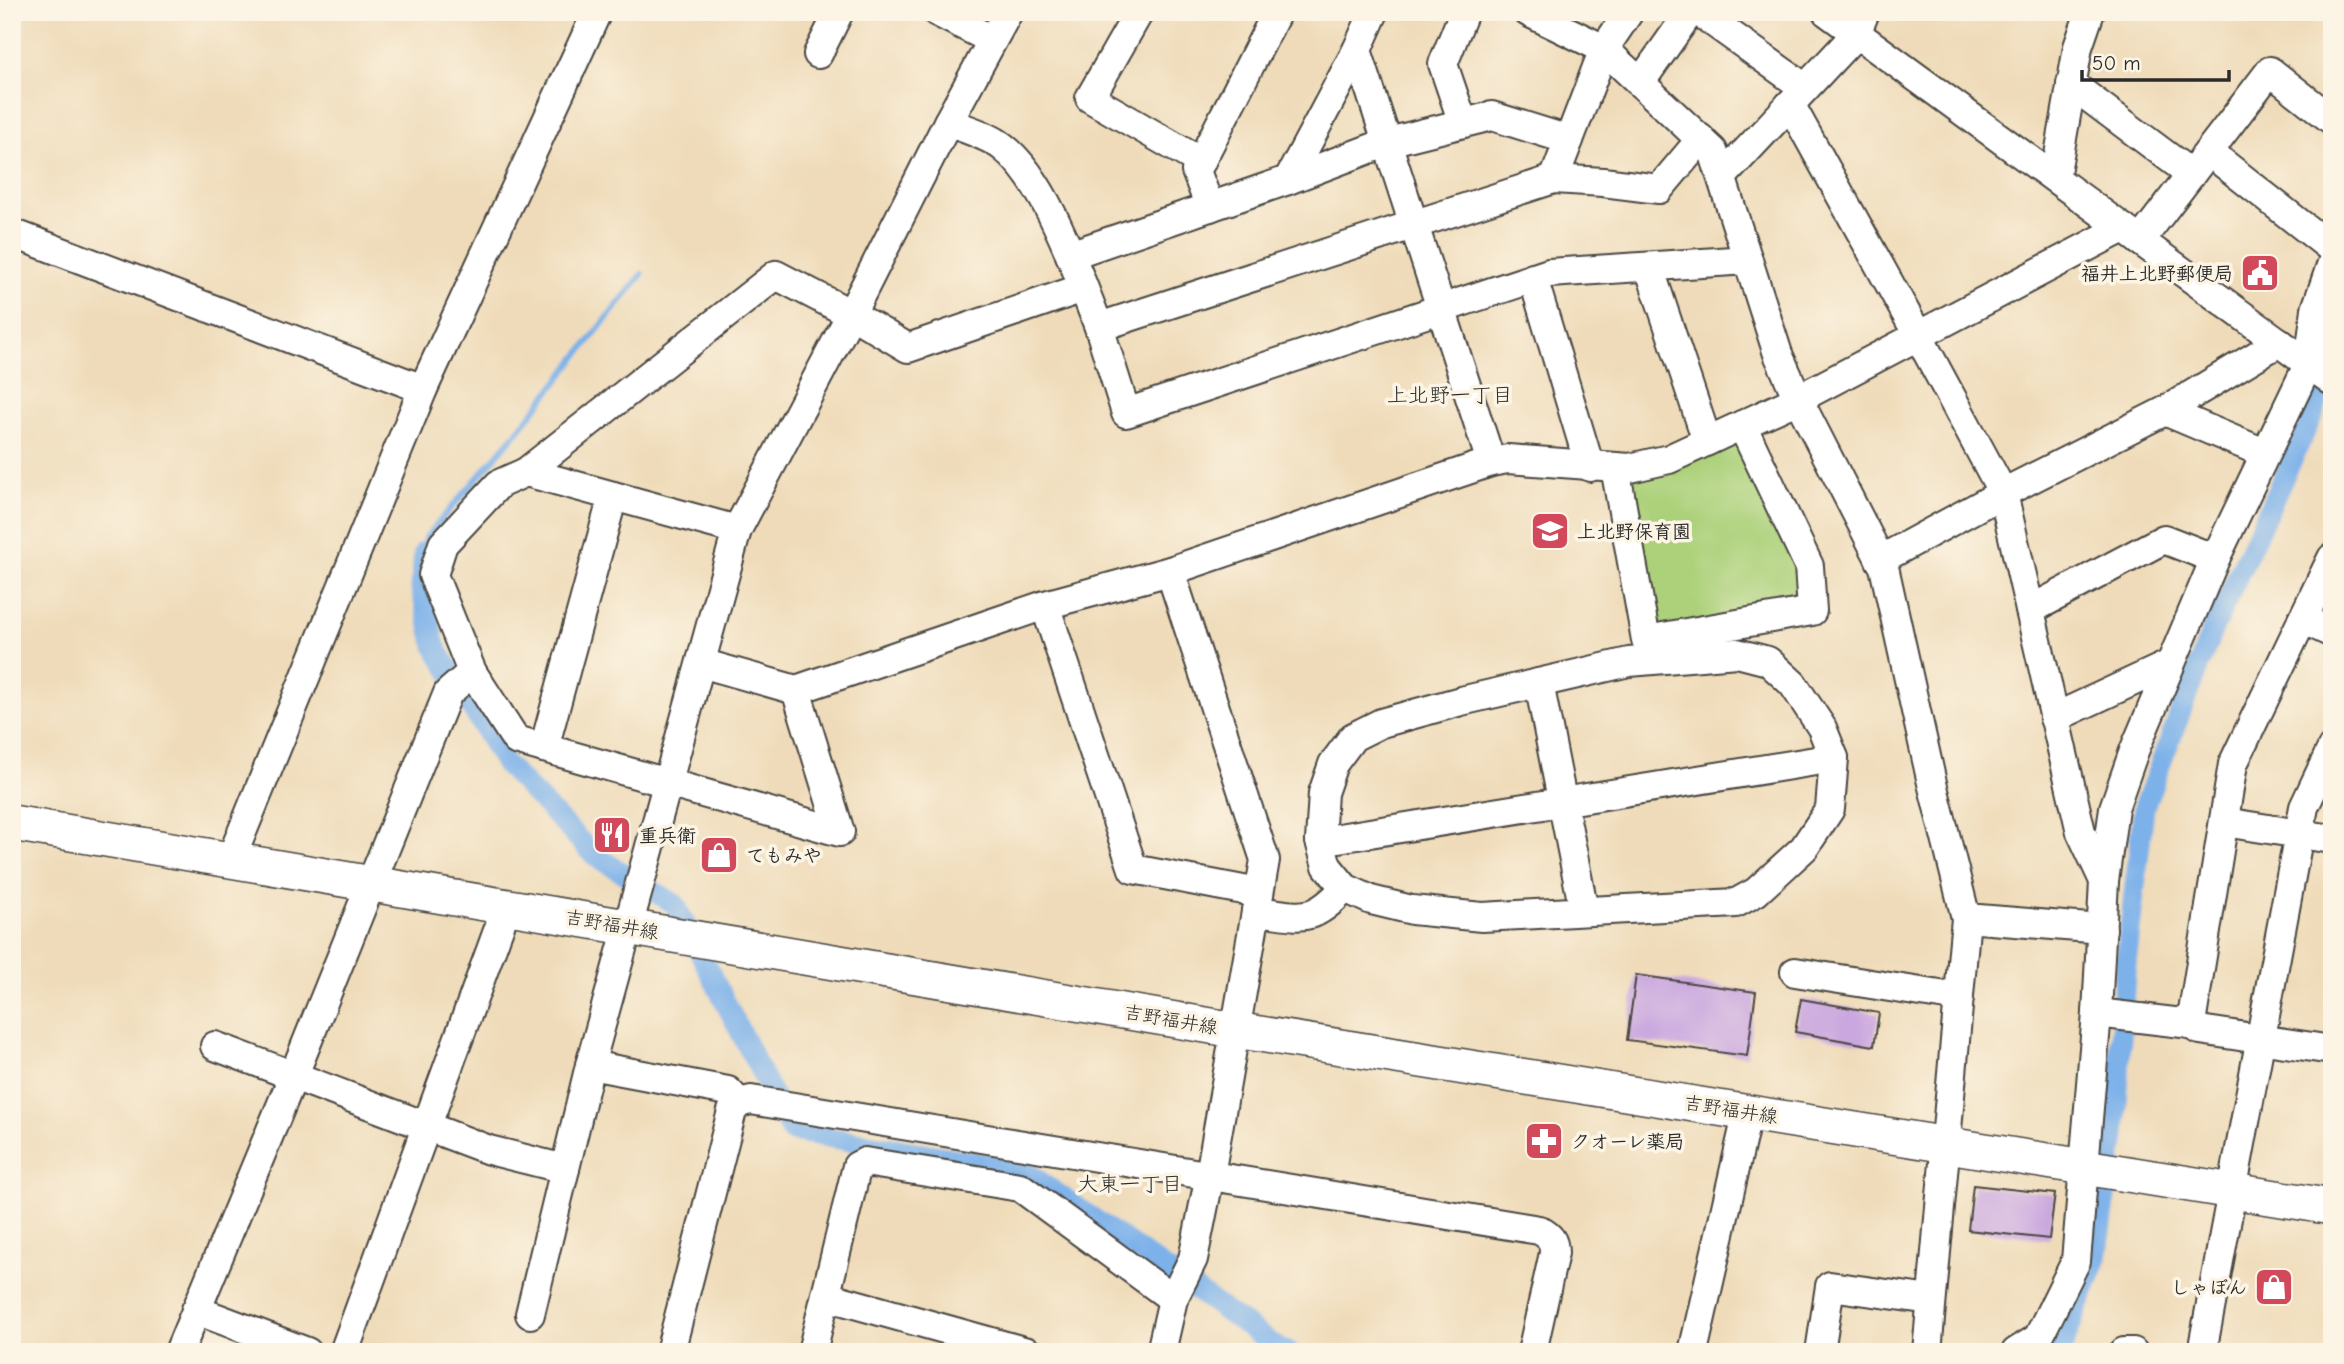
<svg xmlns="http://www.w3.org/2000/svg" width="2344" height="1364" viewBox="0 0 2344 1364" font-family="'Comic Neue','Klee One',sans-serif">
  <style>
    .green { fill: #acd17a; stroke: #6c7e52; stroke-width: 2 }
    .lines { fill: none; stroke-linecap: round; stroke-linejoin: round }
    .stream { stroke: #7cb1ea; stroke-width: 6 }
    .canal { stroke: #7cb1ea; stroke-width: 21 }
    .building { fill: #caa8df }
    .minor-casing { stroke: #484540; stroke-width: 32 }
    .major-casing { stroke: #484540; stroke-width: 38 }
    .minor { stroke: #fff; stroke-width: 28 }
    .major { stroke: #fff; stroke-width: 35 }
    .labels { text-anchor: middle; stroke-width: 7; stroke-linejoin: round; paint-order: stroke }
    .poi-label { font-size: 19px; font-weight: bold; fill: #2b2b2b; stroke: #fcf5e5; text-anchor: start }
    .street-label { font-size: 19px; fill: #2b2b2b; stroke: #fcf5e5 }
    .neighbourhood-label { font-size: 21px; fill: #2b2b2b; stroke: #fcf5e5 }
  </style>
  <rect width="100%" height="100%" fill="#fcf5e5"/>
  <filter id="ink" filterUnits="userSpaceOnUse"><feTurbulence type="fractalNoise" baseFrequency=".0143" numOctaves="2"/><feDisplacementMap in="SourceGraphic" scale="14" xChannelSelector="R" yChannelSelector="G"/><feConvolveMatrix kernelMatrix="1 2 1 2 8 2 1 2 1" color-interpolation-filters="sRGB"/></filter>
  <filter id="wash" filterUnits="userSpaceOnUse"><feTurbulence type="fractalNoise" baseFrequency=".00686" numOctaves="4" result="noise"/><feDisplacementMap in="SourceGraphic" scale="28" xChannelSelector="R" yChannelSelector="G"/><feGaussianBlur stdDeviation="1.57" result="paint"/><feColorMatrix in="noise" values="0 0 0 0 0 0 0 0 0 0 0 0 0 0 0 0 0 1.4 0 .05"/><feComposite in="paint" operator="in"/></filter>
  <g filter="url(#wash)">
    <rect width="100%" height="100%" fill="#efdbb9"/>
    <!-- green -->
    <polygon class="green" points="1742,425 1812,611 1645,632 1615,467"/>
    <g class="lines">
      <!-- stream -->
      <polyline class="stream" points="424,552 426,537 519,430 642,274"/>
      <!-- canal -->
      <g class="canal">
        <polyline points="424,552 421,589 435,646 505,764 595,856 675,904 791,1131 1024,1170 1281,1350 1289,1352"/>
        <polyline points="2058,1352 2061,1350 2097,1258 2115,1134 2125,973 2144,807 2212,631 2315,410 2332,331"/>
      </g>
    </g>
    <g id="blocks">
      <!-- building -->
      <g class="building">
        <polygon points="1636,975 1756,992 1747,1056 1627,1040"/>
        <polygon points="1801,999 1879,1013 1874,1046 1795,1032"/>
        <polygon points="1973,1185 2055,1194 2049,1239 1968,1230"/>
      </g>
    </g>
  </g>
  <g filter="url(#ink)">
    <use href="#blocks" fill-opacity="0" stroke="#484540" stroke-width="2"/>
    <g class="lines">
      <!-- minor casing -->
      <g class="minor-casing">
        <g id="minor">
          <polyline points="937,12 992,40"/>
          <polyline points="1139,12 1090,98 1201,162"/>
          <polyline points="1528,12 1604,49 1713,151 1778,354 1798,399 1884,567 1932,783 1966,918 1927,1352"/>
          <polyline points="1699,12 1805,88"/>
          <polyline points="1827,12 2332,381"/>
          <polyline points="1357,50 1491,462"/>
          <polyline points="818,54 839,12"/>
          <polyline points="1640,83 1690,12"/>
          <polyline points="2071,84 2191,174"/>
          <polyline points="1790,104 1919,337 2003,493 2081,832 2104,881"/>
          <path d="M948 122C965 129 988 135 1003 147 1047 181 1078 275 1099 327L1554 179 1604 49 1629 12"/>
          <polyline points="1463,123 1443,64 1464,12"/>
          <polyline points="2209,152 2332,249"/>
          <polyline points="1722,177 1856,34 1865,12"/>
          <polyline points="2055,178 2078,47 2090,12"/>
          <polyline points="1554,179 1603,182 1659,189 1701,139"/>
          <polyline points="1288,180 1357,50 1374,12"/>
          <polyline points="1210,207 1196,171 1277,12"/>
          <polyline points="12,233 423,389"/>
          <polyline points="2140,241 2270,71 2332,120"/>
          <polyline points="1070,255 1288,180 1388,142 1492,116 1569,140"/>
          <polyline points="1649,267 1707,441"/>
          <polyline points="1533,278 1590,467"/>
          <polyline points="1099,327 1126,413 1549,273 1748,260"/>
          <polyline points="2165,411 2279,342"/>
          <polyline points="1615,467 1646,640 1812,611 1809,566 1742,425"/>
          <polyline points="526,472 737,530"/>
          <polyline points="1880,560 2003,493 2165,411 2264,453"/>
          <polyline points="1045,605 1133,869 1259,893"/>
          <polyline points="2030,610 2164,539 2215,559"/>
          <polyline points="2302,619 2332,633"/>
          <polygon points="1737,653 1768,661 1793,684 1822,728 1834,758 1830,809 1804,848 1756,892 1736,903 1482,917 1412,910 1371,900 1345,888 1327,866 1320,841 1323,793 1333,764 1353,737 1381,723 1461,701 1629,662"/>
          <polyline points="701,663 796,690 1045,605 1170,571 1491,462 1508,459 1630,468 1669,459 1798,399 2123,228"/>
          <polyline points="1539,683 1584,911"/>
          <polyline points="796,690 840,832 516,740 472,672 433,575 443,544 499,484 526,472 776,275 851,314 908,348 1083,288"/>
          <polyline points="2054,718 2170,664"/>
          <polyline points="544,748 613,496"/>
          <polyline points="2224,822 2332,839"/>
          <polyline points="1320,841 1834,758"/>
          <polyline points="231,859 423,389 597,12"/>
          <path d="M1256 911C1303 916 1310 925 1345 888"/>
          <polyline points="1966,918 2102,929"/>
          <polyline points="1795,972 1959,998"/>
          <polyline points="2097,1013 2191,1024 2233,764 2332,558"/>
          <polyline points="2191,1024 2200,1030 2332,1050"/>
          <polyline points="215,1046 489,1150 565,1169"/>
          <polyline points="590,1065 728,1091 739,1103"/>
          <polyline points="826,1296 1027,1352"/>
          <polyline points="196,1310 307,1352"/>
          <polyline points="530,1314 590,1065 737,530 851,314 948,122 1008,12"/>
          <polyline points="179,1352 293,1077 448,693 472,672"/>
          <polyline points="344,1352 507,906"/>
          <path d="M670 1352 732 1111 739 1103 751 1100 1539 1230C1550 1236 1554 1240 1554 1253L1532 1352"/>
          <polyline points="812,1352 857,1166 865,1162 1020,1187 1173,1299"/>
          <polyline points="1161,1352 1173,1299 1193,1259 1210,1175 1265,860 1170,571"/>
          <polyline points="1693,1352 1748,1111"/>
          <polyline points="1820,1352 1830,1286 1931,1300"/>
          <polyline points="2016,1352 2038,1338 2076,1261 2097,1013 2104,881 2114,808 2134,751 2215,559 2309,363 2316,309 2332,263"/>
          <polyline points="2124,1352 2133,1352"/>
          <polyline points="2202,1352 2304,807 2332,748"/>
        </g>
      </g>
      <!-- major casing -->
      <g class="major-casing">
        <polyline id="major" points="12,823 1235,1030 2332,1207"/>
      </g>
      <!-- minor -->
      <use href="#minor" class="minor"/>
      <!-- major -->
      <use href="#major" class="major"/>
    </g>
  </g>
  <!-- icons -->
  <defs>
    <g id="civic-square" transform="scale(2.0125)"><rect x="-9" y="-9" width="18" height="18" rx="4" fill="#d1495b" stroke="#fcf5e5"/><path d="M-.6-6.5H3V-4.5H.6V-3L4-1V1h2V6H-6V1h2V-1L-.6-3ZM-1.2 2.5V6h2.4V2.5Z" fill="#fff"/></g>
    <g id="school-square" transform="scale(2.0125)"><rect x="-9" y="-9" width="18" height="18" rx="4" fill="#d1495b" stroke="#fcf5e5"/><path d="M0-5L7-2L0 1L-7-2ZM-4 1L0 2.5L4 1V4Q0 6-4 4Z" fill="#fff"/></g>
    <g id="restaurant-square" transform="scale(2.0125)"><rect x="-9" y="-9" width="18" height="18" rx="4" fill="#d1495b" stroke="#fcf5e5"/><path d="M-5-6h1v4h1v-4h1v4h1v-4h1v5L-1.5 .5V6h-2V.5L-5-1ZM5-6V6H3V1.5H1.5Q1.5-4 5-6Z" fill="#fff"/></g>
    <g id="shop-square" transform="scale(2.0125)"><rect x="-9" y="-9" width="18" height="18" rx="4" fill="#d1495b" stroke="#fcf5e5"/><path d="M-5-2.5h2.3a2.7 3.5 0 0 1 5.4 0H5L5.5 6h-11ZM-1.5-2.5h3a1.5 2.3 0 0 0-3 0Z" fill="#fff"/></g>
    <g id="pharmacy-square" transform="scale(2.0125)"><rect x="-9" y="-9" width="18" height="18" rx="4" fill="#d1495b" stroke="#fcf5e5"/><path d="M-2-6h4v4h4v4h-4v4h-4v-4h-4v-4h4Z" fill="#fff"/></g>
  </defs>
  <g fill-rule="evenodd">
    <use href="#civic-square" x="2260" y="273"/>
    <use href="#school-square" x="1550" y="531"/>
    <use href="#restaurant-square" x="612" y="835"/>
    <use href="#shop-square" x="719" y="855"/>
    <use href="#pharmacy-square" x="1544" y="1141"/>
    <use href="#shop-square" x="2274" y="1287"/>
  </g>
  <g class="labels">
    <!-- poi labels -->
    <g class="poi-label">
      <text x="2233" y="280" text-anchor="end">福井上北野郵便局</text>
      <text x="1577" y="538">上北野保育園</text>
      <text x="639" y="842">重兵衛</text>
      <text x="746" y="862">てもみや</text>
      <text x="1571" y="1148">クオーレ薬局</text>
      <text x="2247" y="1294" text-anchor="end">しゃぼん</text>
    </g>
    <!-- street labels -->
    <g class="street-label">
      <text transform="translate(612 924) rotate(10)" y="7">吉野福井線</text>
      <text transform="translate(1171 1019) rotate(10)" y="7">吉野福井線</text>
      <text transform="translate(1731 1109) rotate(9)" y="7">吉野福井線</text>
    </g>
    <!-- neighbourhood labels -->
    <g class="neighbourhood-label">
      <text x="1450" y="402">上北野一丁目</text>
      <text x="1130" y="1191">大東一丁目</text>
    </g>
  </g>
  <!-- margin -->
  <rect width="2344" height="1364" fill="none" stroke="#fcf5e5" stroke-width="42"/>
  <!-- scale -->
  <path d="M2082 70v10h147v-10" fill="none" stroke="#2b2b2b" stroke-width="3.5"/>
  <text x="2092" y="70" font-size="21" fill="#2b2b2b" stroke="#fcf5e5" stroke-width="5" paint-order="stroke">50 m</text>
</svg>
